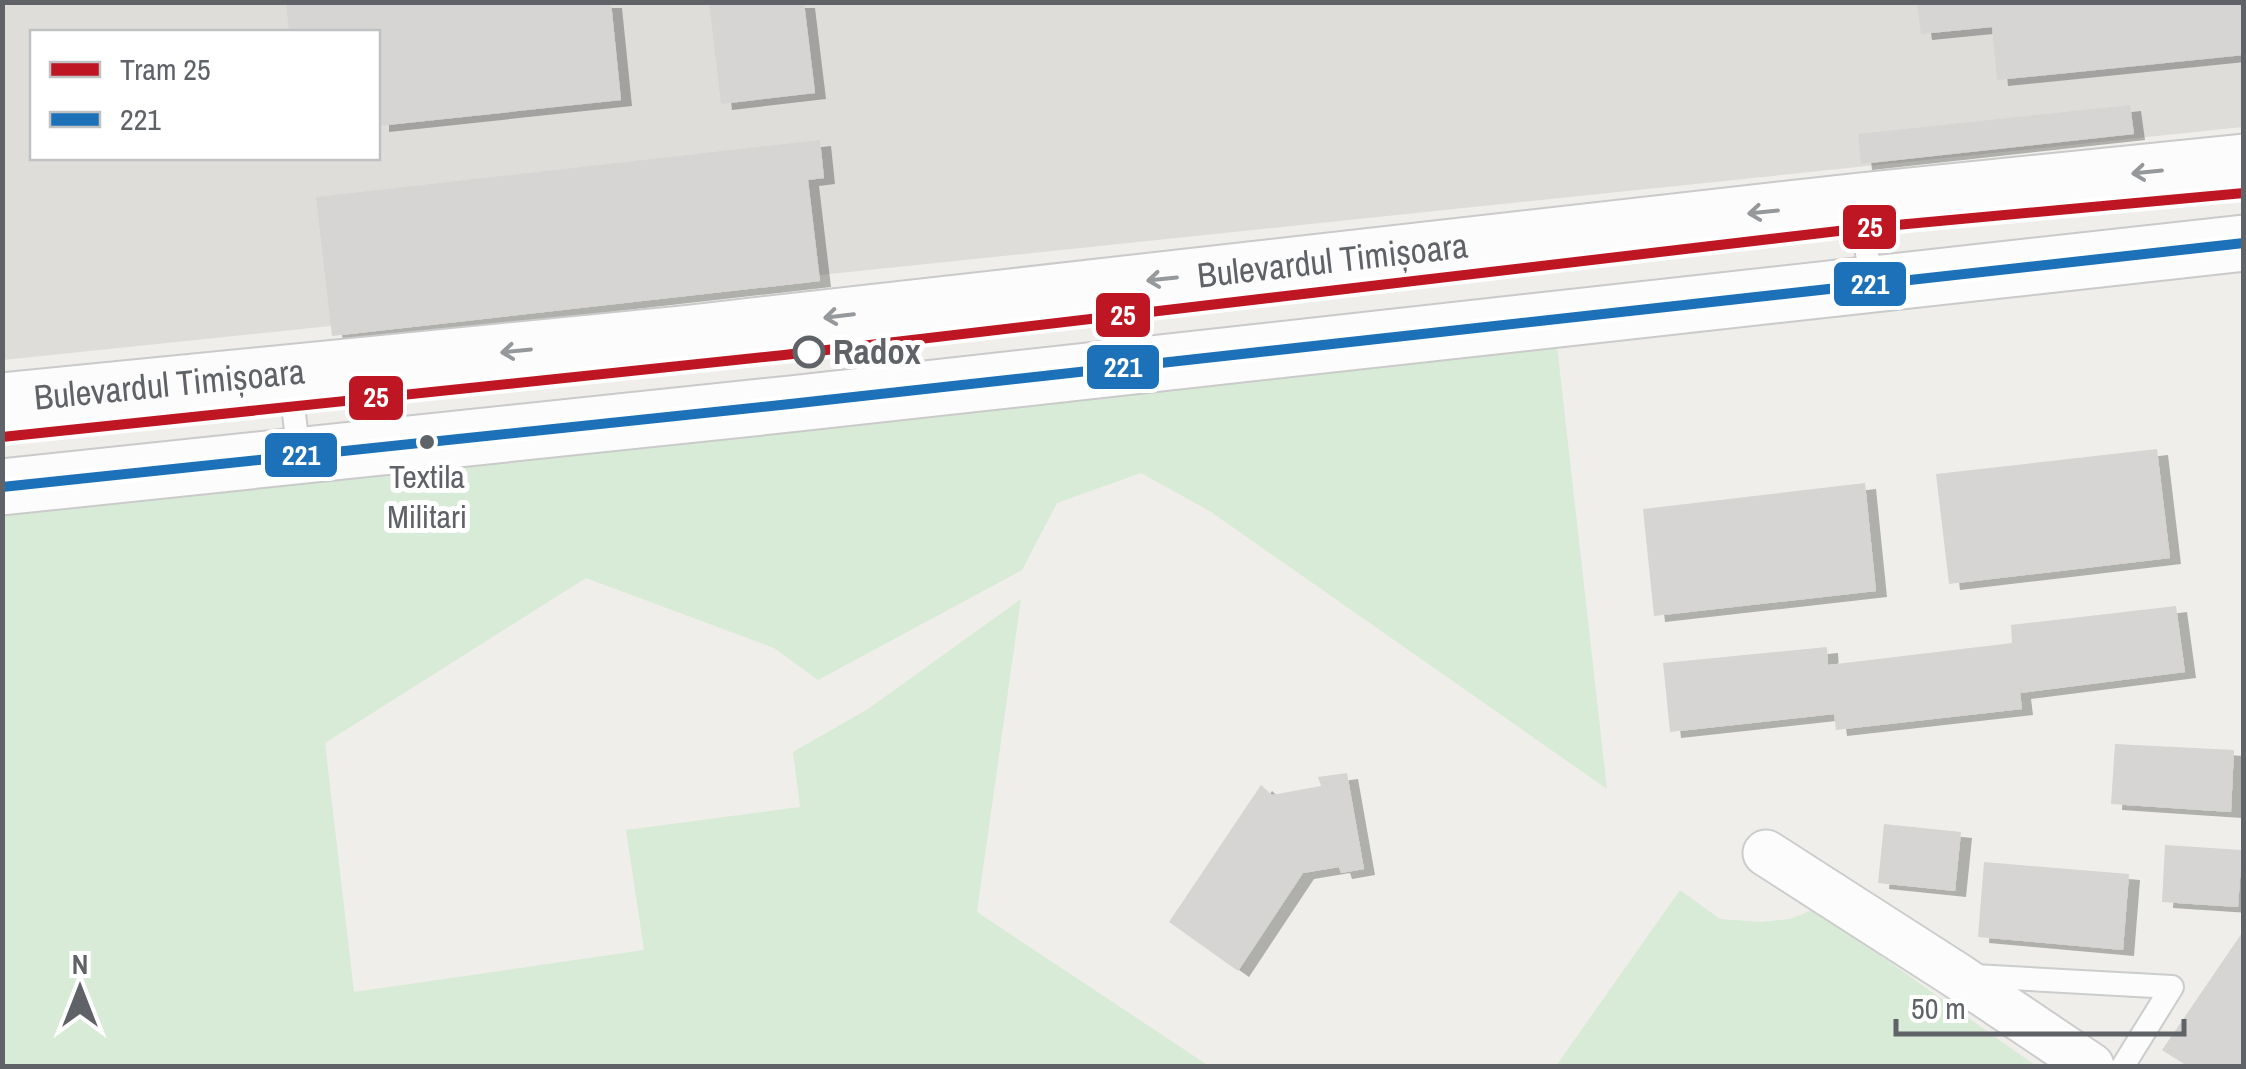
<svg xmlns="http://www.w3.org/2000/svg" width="2246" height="1069" viewBox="0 0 2246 1069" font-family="'Archivo Narrow',sans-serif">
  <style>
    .industrial { fill: #dfddda; fill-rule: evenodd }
    .green { fill: #d8ebd6 }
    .building { fill: #d6d5d3; filter: url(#shadow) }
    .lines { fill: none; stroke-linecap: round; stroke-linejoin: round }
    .lane-casing { stroke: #cbcccc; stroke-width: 26 }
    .street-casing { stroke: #cbcccc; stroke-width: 49 }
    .secondary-casing { stroke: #cacacb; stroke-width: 59 }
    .lane { stroke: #fdfcfc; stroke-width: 22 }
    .street { stroke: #fdfcfc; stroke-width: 45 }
    .secondary { stroke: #fdfcfc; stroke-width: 55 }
    .bus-1-casing { stroke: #fff; stroke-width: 18 }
    .bus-1 { stroke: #1d71b8; stroke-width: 10 }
    .tram-1-casing { stroke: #fff; stroke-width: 18 }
    .tram-1 { stroke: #be1622; stroke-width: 10 }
    .oneway { stroke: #96999c }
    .stop-dot { fill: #fff; stroke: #5f6368; stroke-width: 5 }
    .bus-dot { fill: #5f6368; stroke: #fff; stroke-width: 4 }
    .labels { text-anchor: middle; stroke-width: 10; stroke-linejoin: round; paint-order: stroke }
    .bus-label { font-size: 32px; fill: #5f6368; stroke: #fff }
    .street-label { font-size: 35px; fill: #5f6368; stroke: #fff }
    .stop-label { font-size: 35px; font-weight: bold; fill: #5f6368; stroke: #fff; text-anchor: start }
    .line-badge { stroke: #fff; stroke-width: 4 }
    .badge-label { font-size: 28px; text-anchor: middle; font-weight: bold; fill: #fff }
  </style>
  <defs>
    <filter id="shadow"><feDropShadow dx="11" dy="6" stdDeviation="0" flood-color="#0004"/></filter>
  </defs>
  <rect width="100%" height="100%" fill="#efeeea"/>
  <!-- industrial -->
  <path class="industrial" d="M2 3H2243V127L3 360ZM32 32H378V158H32Z"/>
  <!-- green -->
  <g class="green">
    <polygon points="1556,337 1607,789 1211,512 1141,473 1057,503 1022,570 818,680 774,648 586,578 325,743 354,992 644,950 626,830 800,807 793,752 868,709 1021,599 977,912 1209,1066 3,1066 2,516"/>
    <polygon points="1680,890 1720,919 1761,922 1790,919 1815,909 2036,1066 1556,1066"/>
  </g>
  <!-- building -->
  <g class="building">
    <polygon points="286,2 611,2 621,100 378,126 378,32 289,32"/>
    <polygon points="709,2 804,2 815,93 721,104"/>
    <polygon points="1917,2 2244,2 2244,55 1997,80 1992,27 1921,34"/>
    <polygon points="2130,105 2134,134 1861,164 1858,134"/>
    <polygon points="820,140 824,178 808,180 820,281 332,336 316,197"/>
    <polygon points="2157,449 2170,558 1949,584 1936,474"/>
    <polygon points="1865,483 1876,591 1654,616 1643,509"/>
    <polygon points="2176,606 2185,672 2020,693 2022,709 1836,730 1834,714 1670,732 1663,663 1827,647 1828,665 2012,643 2011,625"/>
    <polygon points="2115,744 2234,750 2231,812 2111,804"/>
    <polygon points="1347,773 1364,869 1341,873 1339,867 1303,873 1238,971 1169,922 1261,785 1272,795 1321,786 1318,777"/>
    <polygon points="1884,824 1961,832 1955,891 1878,883"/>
    <polygon points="2165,845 2242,850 2238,907 2162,902"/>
    <polygon points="1984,862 2129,874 2123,950 1978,937"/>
    <polygon points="2244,930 2244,1066 2187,1066 2162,1050"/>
  </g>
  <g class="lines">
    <!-- lane casing -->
    <g class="lane-casing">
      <g id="lane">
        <polyline points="1860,201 1871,283"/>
        <polyline points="289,373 299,455"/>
        <polyline points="1974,976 2172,987 2123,1066"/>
      </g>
    </g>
    <!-- street casing -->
    <g class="street-casing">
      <polyline id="street" points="1766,853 1956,975 2091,1066"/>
    </g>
    <!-- secondary casing -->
    <g class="secondary-casing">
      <g id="secondary">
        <path id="s1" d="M2 401 691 333 1860 201 2244 162"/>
        <polyline points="2,487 790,404 2244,243"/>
      </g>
    </g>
    <!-- lane -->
    <use href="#lane" class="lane"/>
    <!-- street -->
    <use href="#street" class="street"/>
    <!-- secondary -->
    <use href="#secondary" class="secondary"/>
    <!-- bus-1 casing -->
    <g class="bus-1-casing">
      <polyline id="bus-1" points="2,487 790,404 2244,243"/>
    </g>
    <!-- bus-1 -->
    <use href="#bus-1" class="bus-1"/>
    <!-- tram-1 casing -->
    <g class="tram-1-casing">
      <polyline id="tram-1" points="2,437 784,355 1864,228 2244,193"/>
    </g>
    <!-- tram-1 -->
    <use href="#tram-1" class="tram-1"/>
  </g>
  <!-- one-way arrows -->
  <defs><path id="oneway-shaft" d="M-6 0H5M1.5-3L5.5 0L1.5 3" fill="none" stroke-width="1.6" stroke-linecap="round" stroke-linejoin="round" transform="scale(2.5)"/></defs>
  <g class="oneway">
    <use href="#oneway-shaft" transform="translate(2147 172) rotate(174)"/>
    <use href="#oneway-shaft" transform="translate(1763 212) rotate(174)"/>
    <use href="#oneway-shaft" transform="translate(1162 279) rotate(174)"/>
    <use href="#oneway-shaft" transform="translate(839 316) rotate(173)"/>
    <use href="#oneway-shaft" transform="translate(516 351) rotate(174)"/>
  </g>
  <!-- markers -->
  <circle class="stop-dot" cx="809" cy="352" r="14"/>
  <circle class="bus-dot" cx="427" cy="442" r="9"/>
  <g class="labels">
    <!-- bus labels -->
    <g class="bus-label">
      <text x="427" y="488">Textila<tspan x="427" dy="40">Militari</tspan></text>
    </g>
    <!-- street labels -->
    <g class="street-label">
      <text dy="12" stroke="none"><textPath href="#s1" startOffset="1338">Bulevardul Timișoara</textPath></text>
      <text dy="12" stroke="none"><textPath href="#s1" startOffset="168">Bulevardul Timișoara</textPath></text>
    </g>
    <!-- stop labels -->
    <g class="stop-label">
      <text x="833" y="364">Radox</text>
    </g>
  </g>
  <g class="line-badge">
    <rect x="1841" y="203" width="57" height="48" rx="10" fill="#be1622"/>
    <rect x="1832" y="260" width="76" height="48" rx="10" fill="#1d71b8"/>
    <rect x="1094" y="291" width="58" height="48" rx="10" fill="#be1622"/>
    <rect x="1085" y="343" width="76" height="48" rx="10" fill="#1d71b8"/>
    <rect x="347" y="374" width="58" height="48" rx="10" fill="#be1622"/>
    <rect x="263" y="431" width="76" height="48" rx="10" fill="#1d71b8"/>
  </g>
  <g class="badge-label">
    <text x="1870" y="237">25</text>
    <text x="1870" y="294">221</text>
    <text x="1123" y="325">25</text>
    <text x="1123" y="377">221</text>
    <text x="376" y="407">25</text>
    <text x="301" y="465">221</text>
  </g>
  <!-- border -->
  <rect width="2246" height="1069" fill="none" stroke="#5f6368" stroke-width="10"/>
  <!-- legend -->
  <rect x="30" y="30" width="350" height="130" fill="#ffffff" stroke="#bfc1c3" stroke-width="2.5"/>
  <rect x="50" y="62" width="50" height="15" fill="#be1622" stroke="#bfc1c3" stroke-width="2.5"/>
  <text x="120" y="80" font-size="30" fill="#5f6368">Tram 25</text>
  <rect x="50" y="112" width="50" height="15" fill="#1d71b8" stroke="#bfc1c3" stroke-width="2.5"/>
  <text x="120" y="130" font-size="30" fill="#5f6368">221</text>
  <!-- north arrow -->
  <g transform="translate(80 989)" stroke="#ffffff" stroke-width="8" paint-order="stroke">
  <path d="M0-8L18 38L0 25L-18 38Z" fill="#5f6368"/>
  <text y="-15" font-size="28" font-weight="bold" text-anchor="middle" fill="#5f6368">N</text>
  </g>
  <!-- scale -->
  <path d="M1896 1019v15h288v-15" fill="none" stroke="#5f6368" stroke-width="5"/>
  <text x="1911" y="1019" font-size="30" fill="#5f6368" stroke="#ffffff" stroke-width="8" paint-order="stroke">50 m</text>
</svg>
